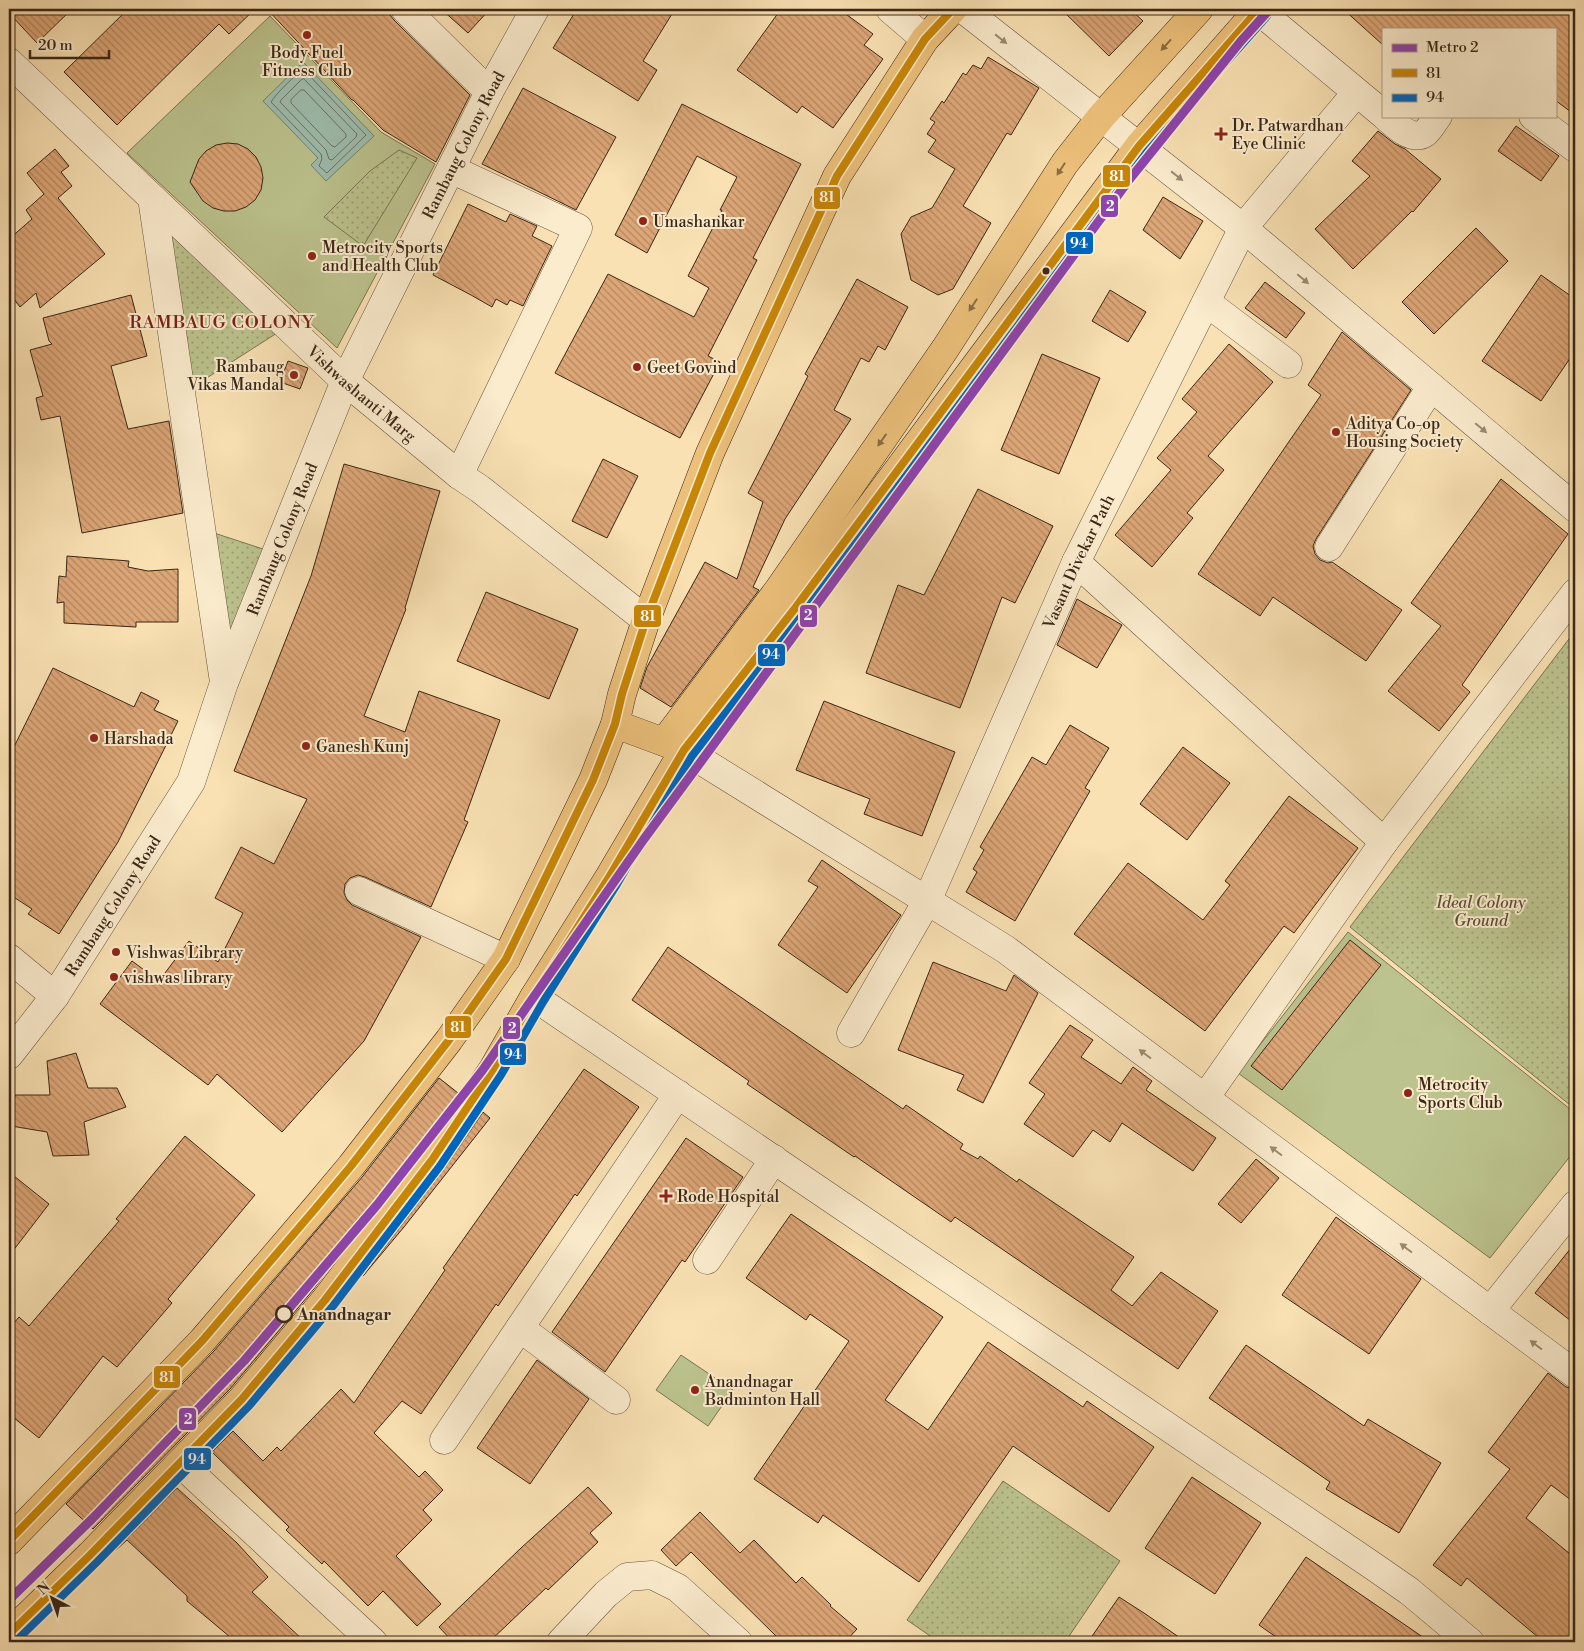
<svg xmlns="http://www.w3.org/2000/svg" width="1584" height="1651" viewBox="0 0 1584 1651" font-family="'Libre Bodoni',serif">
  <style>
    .green { fill: #bcc38e; stroke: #7c7552 }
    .park { fill: url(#park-dots); stroke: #7c7552 }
    .water { fill: #9ebdae; stroke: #768172 }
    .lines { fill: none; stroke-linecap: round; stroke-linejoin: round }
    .shore { stroke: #6c7262; stroke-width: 1 }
    .building { fill: url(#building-back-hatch); stroke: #3b2717 }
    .minor-casing { stroke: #6a563e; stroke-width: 29 }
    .major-casing { stroke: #3b2717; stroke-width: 29 }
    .minor { stroke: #fbecce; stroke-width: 28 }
    .major { stroke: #ecc07a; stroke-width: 28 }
    .bus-1-casing { stroke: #fbecce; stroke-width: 11 }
    .bus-2-casing { stroke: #fbecce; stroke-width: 11 }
    .bus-1 { stroke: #c88606; stroke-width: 8 }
    .bus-2 { stroke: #0065bd; stroke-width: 8 }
    .metro-1-casing { stroke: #fbecce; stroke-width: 12 }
    .metro-1 { stroke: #8e44ad; stroke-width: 9 }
    .oneway { fill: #9b8a72 }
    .oneway2 { fill: #8b6c44 }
    .poi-dot { fill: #8f2418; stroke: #fbecce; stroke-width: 2 }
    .bus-dot { fill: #3b2717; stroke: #fbecce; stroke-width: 2 }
    .stop-dot { fill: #fbecce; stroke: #3b2717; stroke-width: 2.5 }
    .labels { text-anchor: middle; stroke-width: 4; stroke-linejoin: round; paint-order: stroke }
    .poi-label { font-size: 16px; fill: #3b2717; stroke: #fbecce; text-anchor: start }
    .street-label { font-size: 16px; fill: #3b2717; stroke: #fbecce }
    .park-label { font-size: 16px; font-style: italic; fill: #5b4e35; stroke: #fbecce }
    .stop-label { font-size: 16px; font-weight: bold; fill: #3b2717; stroke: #fbecce; text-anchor: start }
    .neighbourhood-label { font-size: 18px; letter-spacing: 1px; fill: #7a1f14; stroke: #fbecce }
    .line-badge { stroke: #fbecce; stroke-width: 2 }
    .badge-label { font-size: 14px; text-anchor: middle; font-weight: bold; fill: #fff }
  </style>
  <defs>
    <pattern id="park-dots" width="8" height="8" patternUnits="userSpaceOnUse" patternTransform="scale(1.25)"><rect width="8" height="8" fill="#bcc38e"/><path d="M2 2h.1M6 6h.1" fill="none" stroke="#9a9e73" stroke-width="1.8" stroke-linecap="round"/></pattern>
    <pattern id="building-back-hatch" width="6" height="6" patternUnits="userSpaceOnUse" patternTransform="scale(1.25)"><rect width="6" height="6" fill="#dda677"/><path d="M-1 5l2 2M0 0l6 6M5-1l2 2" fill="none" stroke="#b48761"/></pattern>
  </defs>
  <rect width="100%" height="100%" fill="#f9e1b3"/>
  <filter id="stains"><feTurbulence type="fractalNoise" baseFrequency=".004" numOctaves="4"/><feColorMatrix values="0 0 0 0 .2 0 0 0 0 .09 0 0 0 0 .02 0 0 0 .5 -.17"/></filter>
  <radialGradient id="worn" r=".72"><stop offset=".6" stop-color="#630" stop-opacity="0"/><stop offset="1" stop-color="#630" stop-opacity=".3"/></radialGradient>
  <!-- green -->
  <g class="green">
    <polygon points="270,16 381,132 435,164 337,348 127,153"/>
    <polygon points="1348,932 1575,1113 1575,1150 1490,1258 1238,1073"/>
    <polygon points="681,1355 733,1390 708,1426 656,1390"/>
  </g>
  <!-- park -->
  <g class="park">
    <polygon points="399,150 417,158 363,246 324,217 370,171"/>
    <polygon points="166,225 277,333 191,388"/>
    <polygon points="211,532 266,550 229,642"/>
    <polygon points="1575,631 1575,1109 1350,927"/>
    <polygon points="1003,1481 1120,1561 1065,1642 939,1642 907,1620"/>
  </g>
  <!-- water -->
  <polygon class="water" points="303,62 374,136 326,181 311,165 318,158 263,101"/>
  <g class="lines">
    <!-- shore -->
    <g class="shore">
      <path d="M304 70 366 135 327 173 319 166 322 159 321 154 271 102C276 94 296 73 304 70Z"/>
      <polygon points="304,79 357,134 356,137 332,160 329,159 326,150 280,102 281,100 301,80"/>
      <polygon points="301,90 304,90 346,134 346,137 335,147 332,146 291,103 291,100"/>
    </g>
  </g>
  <!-- building -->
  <g class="building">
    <polygon points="9,9 72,9 37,43 9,13"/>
    <polygon points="128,9 255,9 229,34 219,24 117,125 64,72"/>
    <polygon points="267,9 385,9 394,20 470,95 436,162 383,130 353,100 352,100"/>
    <polygon points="441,9 490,9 468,33"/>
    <polygon points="577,9 675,9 643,61 657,70 638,101 553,48"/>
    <polygon points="781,9 839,9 873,34 864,45 883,59 833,128 802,106 797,113 737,70"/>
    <polygon points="1061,9 1130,9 1143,21 1109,56"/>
    <polygon points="1343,9 1575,9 1575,115 1555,100 1555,29 1383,29 1383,45"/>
    <polygon points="988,57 1039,88 1011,135 1007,133 963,206 991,223 953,289 938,295 911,280 901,234 911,217 932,208 955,169 928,152 936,140 927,134 935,122 930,119 942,101 944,103 963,73 966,75 973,65 981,69"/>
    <polygon points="523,88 616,137 576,210 482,164"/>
    <polygon points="682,104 801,164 753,258 757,260 708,356 720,362 680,438 555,373 608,274 694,317 709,288 688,276 722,210 720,210 737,177 697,156 647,253 615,235"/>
    <polygon points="1516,126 1559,156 1541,181 1498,151"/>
    <polygon points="1378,131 1395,144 1405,149 1441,179 1413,212 1412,211 1353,269 1315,229 1370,176 1352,161"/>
    <polygon points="227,143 238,144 248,149 256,157 261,167 263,178 261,190 255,200 246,207 235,211 224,211 213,208 203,201 190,182 199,159 206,151 216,145"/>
    <polygon points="55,149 69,166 61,172 72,186 58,198 105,254 40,308 36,293 20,307 9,293 9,239 32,219 26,210 44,194 27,173"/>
    <polygon points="1163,197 1203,221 1180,259 1143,230"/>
    <polygon points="468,204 506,222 510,214 537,226 532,236 552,246 523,306 510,300 507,305 496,299 492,307 471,295 433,275"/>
    <polygon points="1476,228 1508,261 1434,334 1402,302"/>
    <polygon points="1541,275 1575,299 1575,351 1541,401 1482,361"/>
    <polygon points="857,279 908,307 885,350 878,346 869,362 861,358 834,410 851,419 785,519 753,587 759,590 671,707 640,688 647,667 705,562 737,579 763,502 748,493 808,376 805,374"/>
    <polygon points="1265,282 1305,313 1286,338 1245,308"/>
    <polygon points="1110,290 1146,312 1128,342 1092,321"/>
    <polygon points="131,295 147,356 111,366 128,429 169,421 183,513 82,533 60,416 41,420 36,398 43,396 30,350 52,344 49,341 43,318"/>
    <polygon points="1342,332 1411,390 1316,539 1313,546 1315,554 1320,560 1328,563 1332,562 1402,610 1366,661 1273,597 1260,616 1198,574 1321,395 1308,385"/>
    <polygon points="1229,344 1273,382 1208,456 1224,470 1187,513 1193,518 1152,567 1115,535 1171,470 1157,458 1197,412 1182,399"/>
    <polygon points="1042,354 1100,378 1059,474 1001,450"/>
    <polygon points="288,361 308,368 300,389 280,382"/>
    <polygon points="603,459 638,476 607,538 572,521"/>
    <polygon points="344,464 440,491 405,608 406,609 364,716 405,732 419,691 500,720 464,820 468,822 431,907 365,877 358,875 350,878 345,884 344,893 347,900 352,905 421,937 364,1041 282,1132 217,1074 208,1085 100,1004 132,961 159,981 189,941 218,962 243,913 215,898 241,847 274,864 307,799 234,771 311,576"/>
    <polygon points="1501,479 1568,534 1462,685 1470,692 1439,731 1388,691 1441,626 1411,603"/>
    <polygon points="978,489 1053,526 1015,603 1002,597 960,708 866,673 898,585 924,595"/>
    <polygon points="67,556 129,561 128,567 148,571 178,569 178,622 136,622 136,627 64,623 64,602 57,603 59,576 66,577"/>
    <polygon points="486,592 578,629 549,699 457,661"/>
    <polygon points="1077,599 1122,625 1097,668 1057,645"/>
    <polygon points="53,668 134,707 141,692 159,701 154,710 178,721 118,842 59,934 28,914 32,909 9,894 9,757"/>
    <polygon points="824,701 955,752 922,836 864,814 870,799 796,770"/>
    <polygon points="1070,725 1109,748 1085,788 1090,791 1015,921 966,892 977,872 973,869 984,850 980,847 1032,757 1046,765"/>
    <polygon points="1183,747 1230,783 1187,840 1140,804"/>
    <polygon points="1289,796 1358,848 1294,933 1284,926 1205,1031 1074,934 1128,863 1203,920 1230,885 1225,881"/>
    <polygon points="822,860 901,915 847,993 778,945 818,887 808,881"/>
    <polygon points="1350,940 1381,965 1282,1090 1251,1066"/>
    <polygon points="668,947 903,1109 906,1105 963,1144 960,1149 978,1159 980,1156 1017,1182 1019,1179 1134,1257 1111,1290 1132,1306 1161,1272 1218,1311 1178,1369 955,1217 951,1222 855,1156 854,1157 747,1084 749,1081 632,1000"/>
    <polygon points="933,962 1006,991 1014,975 1038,993 983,1103 957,1090 964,1075 898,1050"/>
    <polygon points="1070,1025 1093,1040 1081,1057 1121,1084 1133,1067 1152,1081 1146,1090 1216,1138 1193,1171 1122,1123 1110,1142 1093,1130 1073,1157 1024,1124 1045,1094 1029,1083"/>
    <polygon points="76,1053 88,1088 117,1088 126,1107 84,1122 89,1155 53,1156 47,1132 11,1126 15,1095 50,1095 47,1061"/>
    <polygon points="584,1069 639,1107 577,1196 575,1194 498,1306 496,1304 421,1414 402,1401 374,1433 419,1477 425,1471 443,1490 423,1510 432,1520 396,1556 441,1604 417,1626 383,1591 368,1606 324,1561 322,1564 286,1530 289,1527 212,1452 233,1431 263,1461 277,1447 281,1451 341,1389 354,1403 445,1270 443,1268"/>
    <polygon points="439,1078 458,1093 419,1151 313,1290 230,1389 93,1529 66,1504 214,1351 363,1176"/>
    <polygon points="483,1112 490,1118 404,1227 363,1276 444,1169"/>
    <polygon points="185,1136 255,1195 168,1299 172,1303 117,1367 103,1356 39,1438 9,1414 9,1329 19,1317 29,1326 119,1221 116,1219"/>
    <polygon points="686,1138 743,1177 685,1262 682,1260 605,1372 552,1332"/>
    <polygon points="1256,1159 1279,1178 1241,1223 1218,1204"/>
    <polygon points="9,1172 49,1204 9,1256"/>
    <polygon points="791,1214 943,1317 885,1400 928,1430 988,1342 1083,1407 1087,1401 1154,1447 1109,1512 1013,1446 919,1582 823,1515 818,1523 754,1479 849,1341 810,1314 806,1320 746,1278"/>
    <polygon points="1336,1217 1421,1279 1369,1354 1282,1295"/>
    <polygon points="1575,1243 1575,1324 1535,1293"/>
    <polygon points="1246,1345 1364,1426 1368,1419 1441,1463 1399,1533 1326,1489 1330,1482 1209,1398"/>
    <polygon points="537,1360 589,1399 530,1484 477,1448"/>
    <polygon points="1548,1373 1566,1387 1575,1389 1575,1503 1551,1485 1526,1518 1575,1558 1575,1635 1570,1642 1544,1642 1467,1578 1461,1586 1433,1565 1510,1469 1488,1452"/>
    <polygon points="1192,1477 1261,1523 1215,1594 1145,1548"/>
    <polygon points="588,1487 612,1513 590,1533 598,1542 548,1590 546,1588 489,1642 453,1642 439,1627 521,1548"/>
    <polygon points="177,1488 237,1543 268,1577 252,1592 305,1642 236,1642 187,1601 187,1596 127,1540 116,1550"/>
    <polygon points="700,1512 740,1553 754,1540 796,1583 802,1577 831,1605 830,1606 857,1629 845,1642 782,1642 691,1552 676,1566 661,1550"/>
    <polygon points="1306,1557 1430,1642 1283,1642 1259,1625"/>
    <polygon points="1119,1597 1144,1613 1186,1642 1088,1642"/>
  </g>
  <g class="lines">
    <!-- minor casing -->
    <g class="minor-casing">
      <g id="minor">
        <polyline points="405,9 489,92"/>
        <polyline points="890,9 925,39"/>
        <polyline points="963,9 1243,228 1575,508"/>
        <polyline points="1258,10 1383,114"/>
        <path id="s1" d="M9 62 345 381 459 475 480 489 646 620"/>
        <path d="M1385 116C1395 124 1411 142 1425 133 1430 129 1434 121 1438 116"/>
        <polyline points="1533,116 1575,148"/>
        <polyline points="451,169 578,228 459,475"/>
        <polyline points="152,198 224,682"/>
        <polyline points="1206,302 1288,364"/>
        <polyline points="1329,547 1431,387"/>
        <polyline points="1076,562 1384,842"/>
        <polyline points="684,750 1005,949 1575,1374"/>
        <polyline points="359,891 506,959"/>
        <polyline points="9,958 55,996"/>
        <polyline points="534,997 1373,1566 1409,1591 1470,1642"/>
        <path id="s2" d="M851 1033 927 901 1076 562 1243 228 1356 93"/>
        <path id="s3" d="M9 1055 55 996 191 782 224 683 345 381 489 92 535 9"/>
        <polyline points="1205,1098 1384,842 1575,593"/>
        <polyline points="707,1260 774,1159"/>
        <polyline points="1490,1311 1575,1205"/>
        <polyline points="520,1328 616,1400"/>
        <polyline points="444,1440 678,1094"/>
        <polyline points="180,1463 373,1642"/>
        <polyline points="561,1642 606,1594 627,1577 652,1575 678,1588 738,1642"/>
      </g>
    </g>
    <!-- major casing -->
    <g class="major-casing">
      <g id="major">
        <polyline points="615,724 680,748"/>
        <polyline points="664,742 779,589 945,349 1065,163 1101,117 1199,9"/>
        <polyline points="9,1541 202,1341 315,1209 351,1166 449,1040 506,959 593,780 615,724 622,694 646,620 710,453 837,176 925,39 953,9"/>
        <polyline points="9,1634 90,1555 242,1399 325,1300 432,1160 493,1069 534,997 608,879 684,750 796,607 1139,146 1259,9"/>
      </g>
    </g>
    <!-- minor -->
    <use href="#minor" class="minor"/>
    <!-- major -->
    <use href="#major" class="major"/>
    <!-- bus-1 casing -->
    <g class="bus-1-casing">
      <g id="bus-1">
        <polyline points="9,1541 202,1341 315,1209 351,1166 449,1040 506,959 593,780 615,724 622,694 646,620 710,453 837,176 925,39 953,9"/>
        <polyline points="9,1634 90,1555 242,1399 325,1300 432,1160 493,1069 534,997 608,879 684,750 796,607 1139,146 1259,9"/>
      </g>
    </g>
    <!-- bus-2 casing -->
    <g class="bus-2-casing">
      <polyline id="bus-2" points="16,1641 97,1562 249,1406 333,1306 440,1166 501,1075 543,1002 617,884 692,756 804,613 1147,152 1267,16"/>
    </g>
    <!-- bus-1 -->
    <use href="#bus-1" class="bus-1"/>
    <!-- bus-2 -->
    <use href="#bus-2" class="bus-2"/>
    <!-- metro-1 casing -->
    <g class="metro-1-casing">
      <polyline id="metro-1" points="9,1600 93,1518 244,1361 377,1205 482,1071 644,839 1129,180 1241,41 1270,9"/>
    </g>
    <!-- metro-1 -->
    <use href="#metro-1" class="metro-1"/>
  </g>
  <!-- one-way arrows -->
  <defs><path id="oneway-solid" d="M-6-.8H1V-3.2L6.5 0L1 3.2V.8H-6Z" transform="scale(1.25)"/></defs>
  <g class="oneway">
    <use href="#oneway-solid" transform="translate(1001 39) rotate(38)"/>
    <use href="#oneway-solid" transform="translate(1177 176) rotate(38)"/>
    <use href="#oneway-solid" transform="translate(1303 279) rotate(40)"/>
    <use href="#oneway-solid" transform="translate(1481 428) rotate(40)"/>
    <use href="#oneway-solid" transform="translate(1145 1054) rotate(-143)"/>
    <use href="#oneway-solid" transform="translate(1276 1151) rotate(-143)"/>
    <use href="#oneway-solid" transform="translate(1406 1248) rotate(-143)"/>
    <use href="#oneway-solid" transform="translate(1536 1345) rotate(-143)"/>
  </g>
  <g class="oneway2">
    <use href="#oneway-solid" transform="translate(1166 45) rotate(132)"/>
    <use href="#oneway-solid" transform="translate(1061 169) rotate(123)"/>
    <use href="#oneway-solid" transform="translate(973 305) rotate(123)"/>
    <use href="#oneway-solid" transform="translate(882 440) rotate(125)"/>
  </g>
  <!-- markers -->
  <g class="poi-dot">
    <circle cx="307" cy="35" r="5"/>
    <path d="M1218.5 126.5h5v5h5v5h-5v5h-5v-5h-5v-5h5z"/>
    <circle cx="643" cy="221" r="5"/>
    <circle cx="312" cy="256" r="5"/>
    <circle cx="637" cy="367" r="5"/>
    <circle cx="294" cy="375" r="5"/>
    <circle cx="1336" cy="432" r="5"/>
    <circle cx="94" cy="738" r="5"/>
    <circle cx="306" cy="746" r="5"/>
    <circle cx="116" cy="952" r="5"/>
    <circle cx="114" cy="977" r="5"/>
    <circle cx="1408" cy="1093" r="5"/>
    <path d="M663.5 1188.5h5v5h5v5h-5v5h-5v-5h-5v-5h5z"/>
    <circle cx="695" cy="1390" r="5"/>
  </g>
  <circle class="bus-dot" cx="1046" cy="271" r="4.5"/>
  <circle class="stop-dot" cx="284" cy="1314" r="8"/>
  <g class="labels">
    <!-- poi labels -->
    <g class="poi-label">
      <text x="307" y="58" text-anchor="middle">Body Fuel<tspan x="307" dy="18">Fitness Club</tspan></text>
      <text x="1232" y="131">Dr. Patwardhan<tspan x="1232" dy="18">Eye Clinic</tspan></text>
      <text x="653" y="227">Umashankar</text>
      <text x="322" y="253">Metrocity Sports<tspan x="322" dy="18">and Health Club</tspan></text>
      <text x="284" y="372" text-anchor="end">Rambaug<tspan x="284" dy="18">Vikas Mandal</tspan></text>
      <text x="647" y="373">Geet Govind</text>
      <text x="1346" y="429">Aditya Co-op<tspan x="1346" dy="18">Housing Society</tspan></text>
      <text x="104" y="744">Harshada</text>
      <text x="316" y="752">Ganesh Kunj</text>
      <text x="126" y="958">Vishwas Library</text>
      <text x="124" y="983">vishwas library</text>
      <text x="1418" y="1090">Metrocity<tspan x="1418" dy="18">Sports Club</tspan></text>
      <text x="677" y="1202">Rode Hospital</text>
      <text x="705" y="1387">Anandnagar<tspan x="705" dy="18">Badminton Hall</tspan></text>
    </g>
    <!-- street labels -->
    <g class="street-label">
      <text dy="6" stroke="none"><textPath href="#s3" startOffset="1022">Rambaug Colony Road</textPath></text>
      <text dy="6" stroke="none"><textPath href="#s1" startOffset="484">Vishwashanti Marg</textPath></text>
      <text dy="6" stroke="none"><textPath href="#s3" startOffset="588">Rambaug Colony Road</textPath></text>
      <text dy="6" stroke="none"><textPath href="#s2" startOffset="524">Vasant Divekar Path</textPath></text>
      <text dy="6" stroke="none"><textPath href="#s3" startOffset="182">Rambaug Colony Road</textPath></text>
    </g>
    <!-- park labels -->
    <g class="park-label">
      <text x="1481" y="908">Ideal Colony<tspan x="1481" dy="18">Ground</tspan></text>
    </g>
    <!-- stop labels -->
    <g class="stop-label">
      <text x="297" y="1320">Anandnagar</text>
    </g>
    <!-- neighbourhood labels -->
    <g class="neighbourhood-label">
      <text x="222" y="328">RAMBAUG COLONY</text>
    </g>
  </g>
  <g class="line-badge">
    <rect x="1102" y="164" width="29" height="24" rx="5" fill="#c88606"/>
    <rect x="813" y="186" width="28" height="24" rx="5" fill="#c88606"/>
    <rect x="1100" y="194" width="19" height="24" rx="5" fill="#8e44ad"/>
    <rect x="1065" y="231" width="29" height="24" rx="5" fill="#0065bd"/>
    <rect x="799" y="604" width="19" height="24" rx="5" fill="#8e44ad"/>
    <rect x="633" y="604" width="29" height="24" rx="5" fill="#c88606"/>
    <rect x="757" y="643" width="29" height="24" rx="5" fill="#0065bd"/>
    <rect x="444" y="1015" width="28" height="24" rx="5" fill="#c88606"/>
    <rect x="502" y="1016" width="19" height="24" rx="5" fill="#8e44ad"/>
    <rect x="499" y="1042" width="28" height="24" rx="5" fill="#0065bd"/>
    <rect x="153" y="1365" width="28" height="24" rx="5" fill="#c88606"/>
    <rect x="178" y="1407" width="19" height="24" rx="5" fill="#8e44ad"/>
    <rect x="183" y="1447" width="29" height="24" rx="5" fill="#0065bd"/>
  </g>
  <g class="badge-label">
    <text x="1117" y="181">81</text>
    <text x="827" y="202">81</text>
    <text x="1110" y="211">2</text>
    <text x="1079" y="248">94</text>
    <text x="808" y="620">2</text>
    <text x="648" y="621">81</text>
    <text x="771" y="659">94</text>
    <text x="458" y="1032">81</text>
    <text x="512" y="1033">2</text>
    <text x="513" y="1059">94</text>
    <text x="167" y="1382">81</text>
    <text x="188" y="1424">2</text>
    <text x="197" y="1464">94</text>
  </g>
  <!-- margin -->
  <rect width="1584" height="1651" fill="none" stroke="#f9e1b3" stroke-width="30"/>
  <rect x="10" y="10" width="1564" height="1631" fill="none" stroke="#3b2717" stroke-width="2.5"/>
  <rect x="15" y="15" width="1554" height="1621" fill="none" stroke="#3b2717"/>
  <!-- legend -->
  <rect x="1382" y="28" width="175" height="90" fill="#fbecce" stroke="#ae9d85"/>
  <rect x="1392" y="44" width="25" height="8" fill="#8e44ad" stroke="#ae9d85"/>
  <text x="1426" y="52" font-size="15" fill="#3b2717">Metro 2</text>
  <rect x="1392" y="69" width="25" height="8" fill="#c88606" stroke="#ae9d85"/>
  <text x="1426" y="78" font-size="15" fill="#3b2717">81</text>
  <rect x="1392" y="94" width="25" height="8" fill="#0065bd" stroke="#ae9d85"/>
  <text x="1426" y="102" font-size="15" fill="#3b2717">94</text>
  <!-- north arrow -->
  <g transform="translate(52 1598) rotate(319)" stroke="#fbecce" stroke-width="4" paint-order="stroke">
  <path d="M0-4L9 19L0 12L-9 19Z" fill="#3b2717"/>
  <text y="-8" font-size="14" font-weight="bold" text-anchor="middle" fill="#3b2717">N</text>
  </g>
  <!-- scale -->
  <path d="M30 50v8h79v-8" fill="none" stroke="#3b2717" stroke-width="2.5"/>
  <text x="38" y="50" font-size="15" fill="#3b2717" stroke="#fbecce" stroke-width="4" paint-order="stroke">20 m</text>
  <rect width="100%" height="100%" filter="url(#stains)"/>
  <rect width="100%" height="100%" fill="url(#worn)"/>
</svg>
